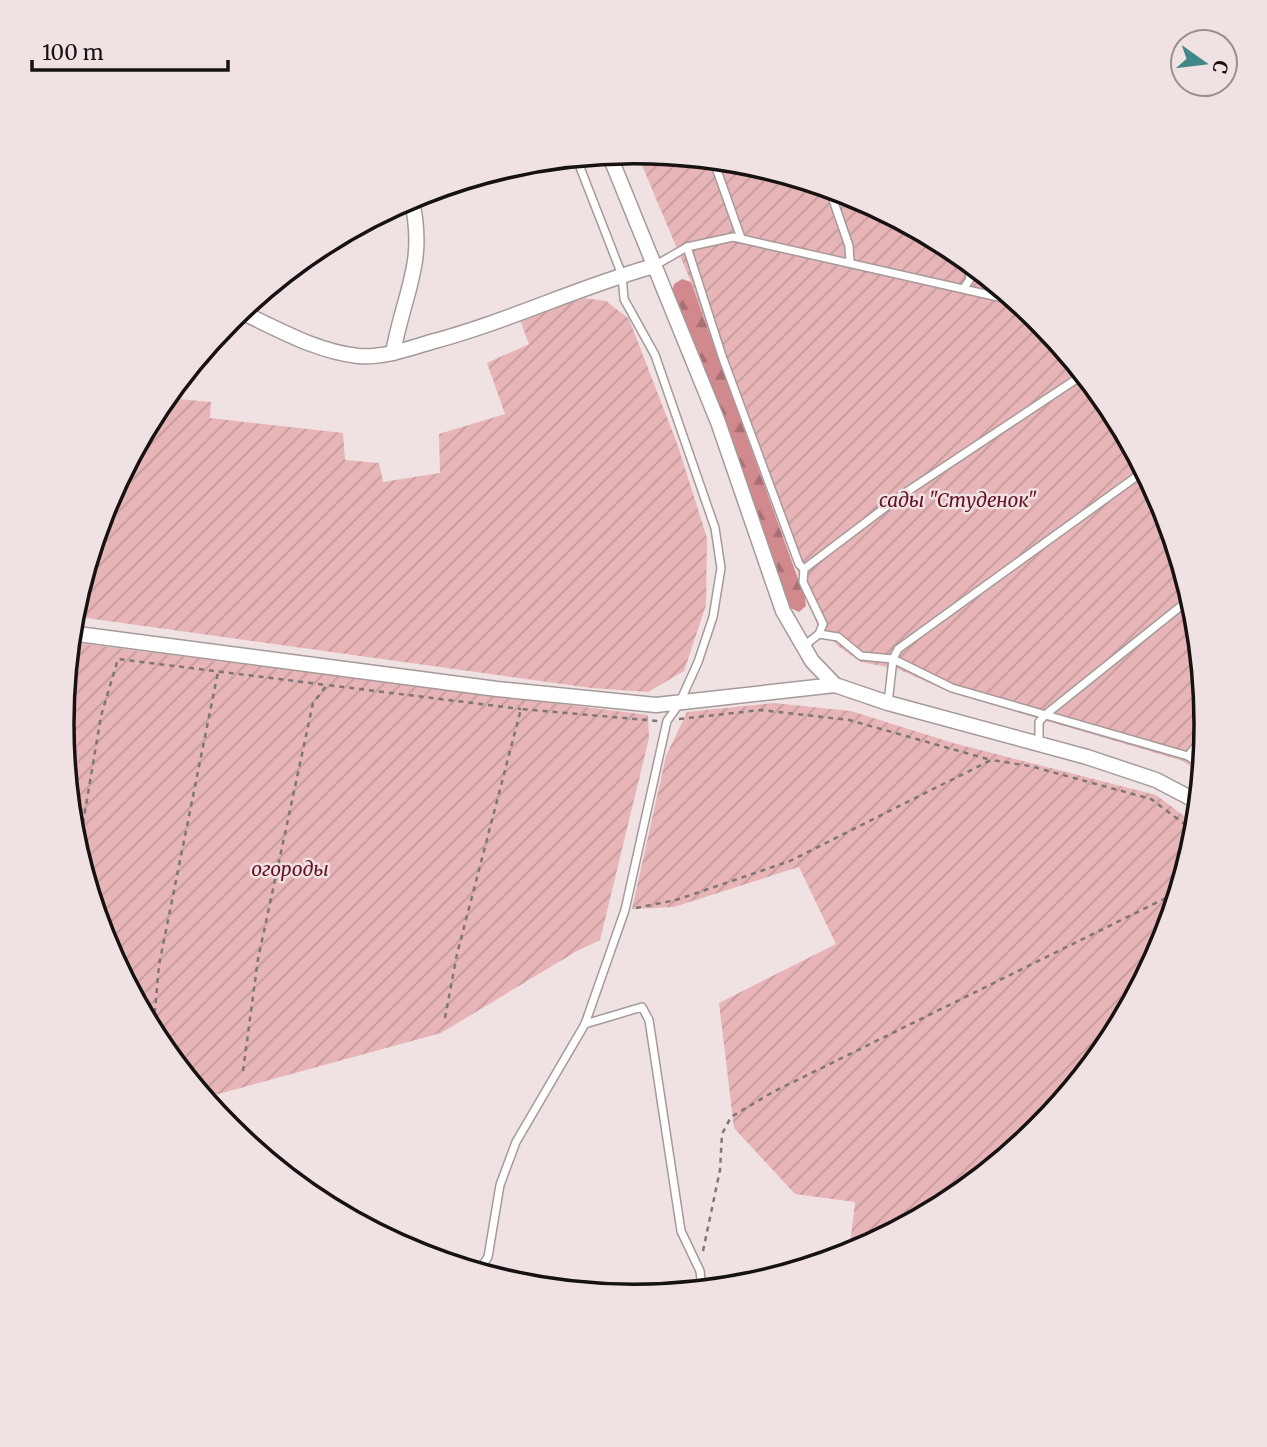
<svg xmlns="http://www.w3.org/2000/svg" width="1267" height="1447" viewBox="0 0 1267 1447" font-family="Merriweather,serif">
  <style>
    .forest { fill: url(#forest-firs) }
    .garden { fill: url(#garden-furrows) }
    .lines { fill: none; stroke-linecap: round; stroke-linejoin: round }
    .lane-casing { stroke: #a6999a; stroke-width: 10 }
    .street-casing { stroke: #a6999a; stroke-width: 17 }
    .path { stroke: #7e7575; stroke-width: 2.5; stroke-dasharray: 5 5; stroke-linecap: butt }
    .lane { stroke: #fff; stroke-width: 7 }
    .street { stroke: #fff; stroke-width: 14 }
    .labels { text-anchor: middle; stroke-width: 5; stroke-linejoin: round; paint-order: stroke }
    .park-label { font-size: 19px; font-style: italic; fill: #671023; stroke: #f0e2e3 }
    .rim { fill: none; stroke: #171212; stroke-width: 3.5 }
  </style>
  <defs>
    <pattern id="forest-firs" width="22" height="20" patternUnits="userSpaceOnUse" patternTransform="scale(1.75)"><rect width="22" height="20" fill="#d2898e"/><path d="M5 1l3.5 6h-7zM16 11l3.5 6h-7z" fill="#a96f73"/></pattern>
    <pattern id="garden-furrows" width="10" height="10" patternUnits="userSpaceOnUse" patternTransform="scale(1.75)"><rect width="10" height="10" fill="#e7b4b7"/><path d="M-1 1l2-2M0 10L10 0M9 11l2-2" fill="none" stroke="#c59a9c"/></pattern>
  </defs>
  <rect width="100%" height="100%" fill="#f0e2e3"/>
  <!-- forest -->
  <polygon class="forest" points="682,279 691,282 805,598 806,606 799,612 788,607 672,294 674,284"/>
  <!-- garden -->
  <g class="garden">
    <path d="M636 151C672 155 711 155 746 163 781 170 820 182 853 195 870 202 887 213 904 222 1104 330 1223 547 1201 774L1183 761 949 692 898 669 861 662 838 646 817 624 691 282Z"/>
    <polygon points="584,298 606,301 629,319 678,446 707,538 706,605 684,671 648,692 591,688 72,616 105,504 158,405 177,382 180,383 179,399 211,402 210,418 343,433 345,460 379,463 383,482 440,473 439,434 505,414 487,363 529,344 520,320"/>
    <polygon points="69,642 648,715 649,738 600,940 577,951 441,1033 204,1098 157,1041 105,942 72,835 61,723"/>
    <polygon points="774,703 851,711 953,743 1156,795 1196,825 1162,943 1109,1042 1038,1128 951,1200 849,1253 855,1202 795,1194 734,1128 719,1003 836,944 799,867 674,907 632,909 666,756 687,712"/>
  </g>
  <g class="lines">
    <!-- lane casing -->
    <g class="lane-casing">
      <g id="lane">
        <polyline points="713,159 741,238"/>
        <polyline points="829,188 849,246 850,262"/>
        <polyline points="687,247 722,356 799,564 804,569"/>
        <polyline points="654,266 687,247 733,237 1016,301"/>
        <polyline points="964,288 970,279 967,261"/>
        <polyline points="819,634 838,637 861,656 893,659 898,649 1144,471"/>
        <polyline points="804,646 819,634 823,624 803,582 804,569 899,497 1084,374"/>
        <polyline points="888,703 893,659 952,688 1188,756 1202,765"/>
        <polyline points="1039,743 1039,722 1045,715 1191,598"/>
        <polyline points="1188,756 1205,735"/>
        <polyline points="585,1024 642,1007 649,1020 681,1231 700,1271 702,1289"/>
        <polyline points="478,1272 488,1257 500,1185 516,1142 585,1024 625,910 667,721 679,704 698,662 713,617 721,568 715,528 655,355 624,299 622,275 576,157"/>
      </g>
    </g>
    <!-- street casing -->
    <g class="street-casing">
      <g id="street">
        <polyline points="609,154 718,422 783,611 812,661 835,685 888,703 1087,757 1156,780 1198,802"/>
        <path d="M239 311C278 329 315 351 358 356 383 358 408 349 431 342 507 322 578 287 654 266"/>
        <path d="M393 353C404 291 427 263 411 197"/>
        <polyline points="70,633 497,689 656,705 835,685"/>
      </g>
    </g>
    <!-- path -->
    <g class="path">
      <polyline points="679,719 761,710 849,720 991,760"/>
      <polyline points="1189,829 1194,839"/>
      <polyline points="78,853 101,716 118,659 327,685"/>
      <polyline points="636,908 676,900 790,861 991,760 1030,766 1151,799 1195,832"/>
      <polyline points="445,1018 457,954 521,709 658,721"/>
      <polyline points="153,1033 159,965 218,672"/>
      <polyline points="243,1071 258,959 313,703 327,685 521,709"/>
      <polyline points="703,1251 720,1170 722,1134 731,1117 773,1092 1178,892"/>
    </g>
    <!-- lane -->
    <use href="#lane" class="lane"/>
    <!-- street -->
    <use href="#street" class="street"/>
  </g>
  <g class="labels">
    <!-- park labels -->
    <g class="park-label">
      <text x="958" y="507">сады "Студенок"</text>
      <text x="290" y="876">огороды</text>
    </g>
  </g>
  <!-- crop -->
  <path d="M0 0H1267V1447H0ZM74 724a560 560 0 1 1 1120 0a560 560 0 1 1-1120 0Z" fill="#f0e2e3" fill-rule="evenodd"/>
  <path class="rim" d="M74 724a560 560 0 1 1 1120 0a560 560 0 1 1-1120 0Z"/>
  <!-- north arrow -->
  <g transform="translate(1204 63) rotate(104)"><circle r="33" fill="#f0e2e3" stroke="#998f8f" stroke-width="2"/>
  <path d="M0-5L12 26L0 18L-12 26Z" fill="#418989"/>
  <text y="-10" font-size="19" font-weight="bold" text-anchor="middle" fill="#171212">С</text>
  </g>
  <!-- scale -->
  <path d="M32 60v10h196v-10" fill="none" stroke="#171212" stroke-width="3.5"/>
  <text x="42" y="60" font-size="21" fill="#171212" stroke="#f0e2e3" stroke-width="5" paint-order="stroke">100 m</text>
</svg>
